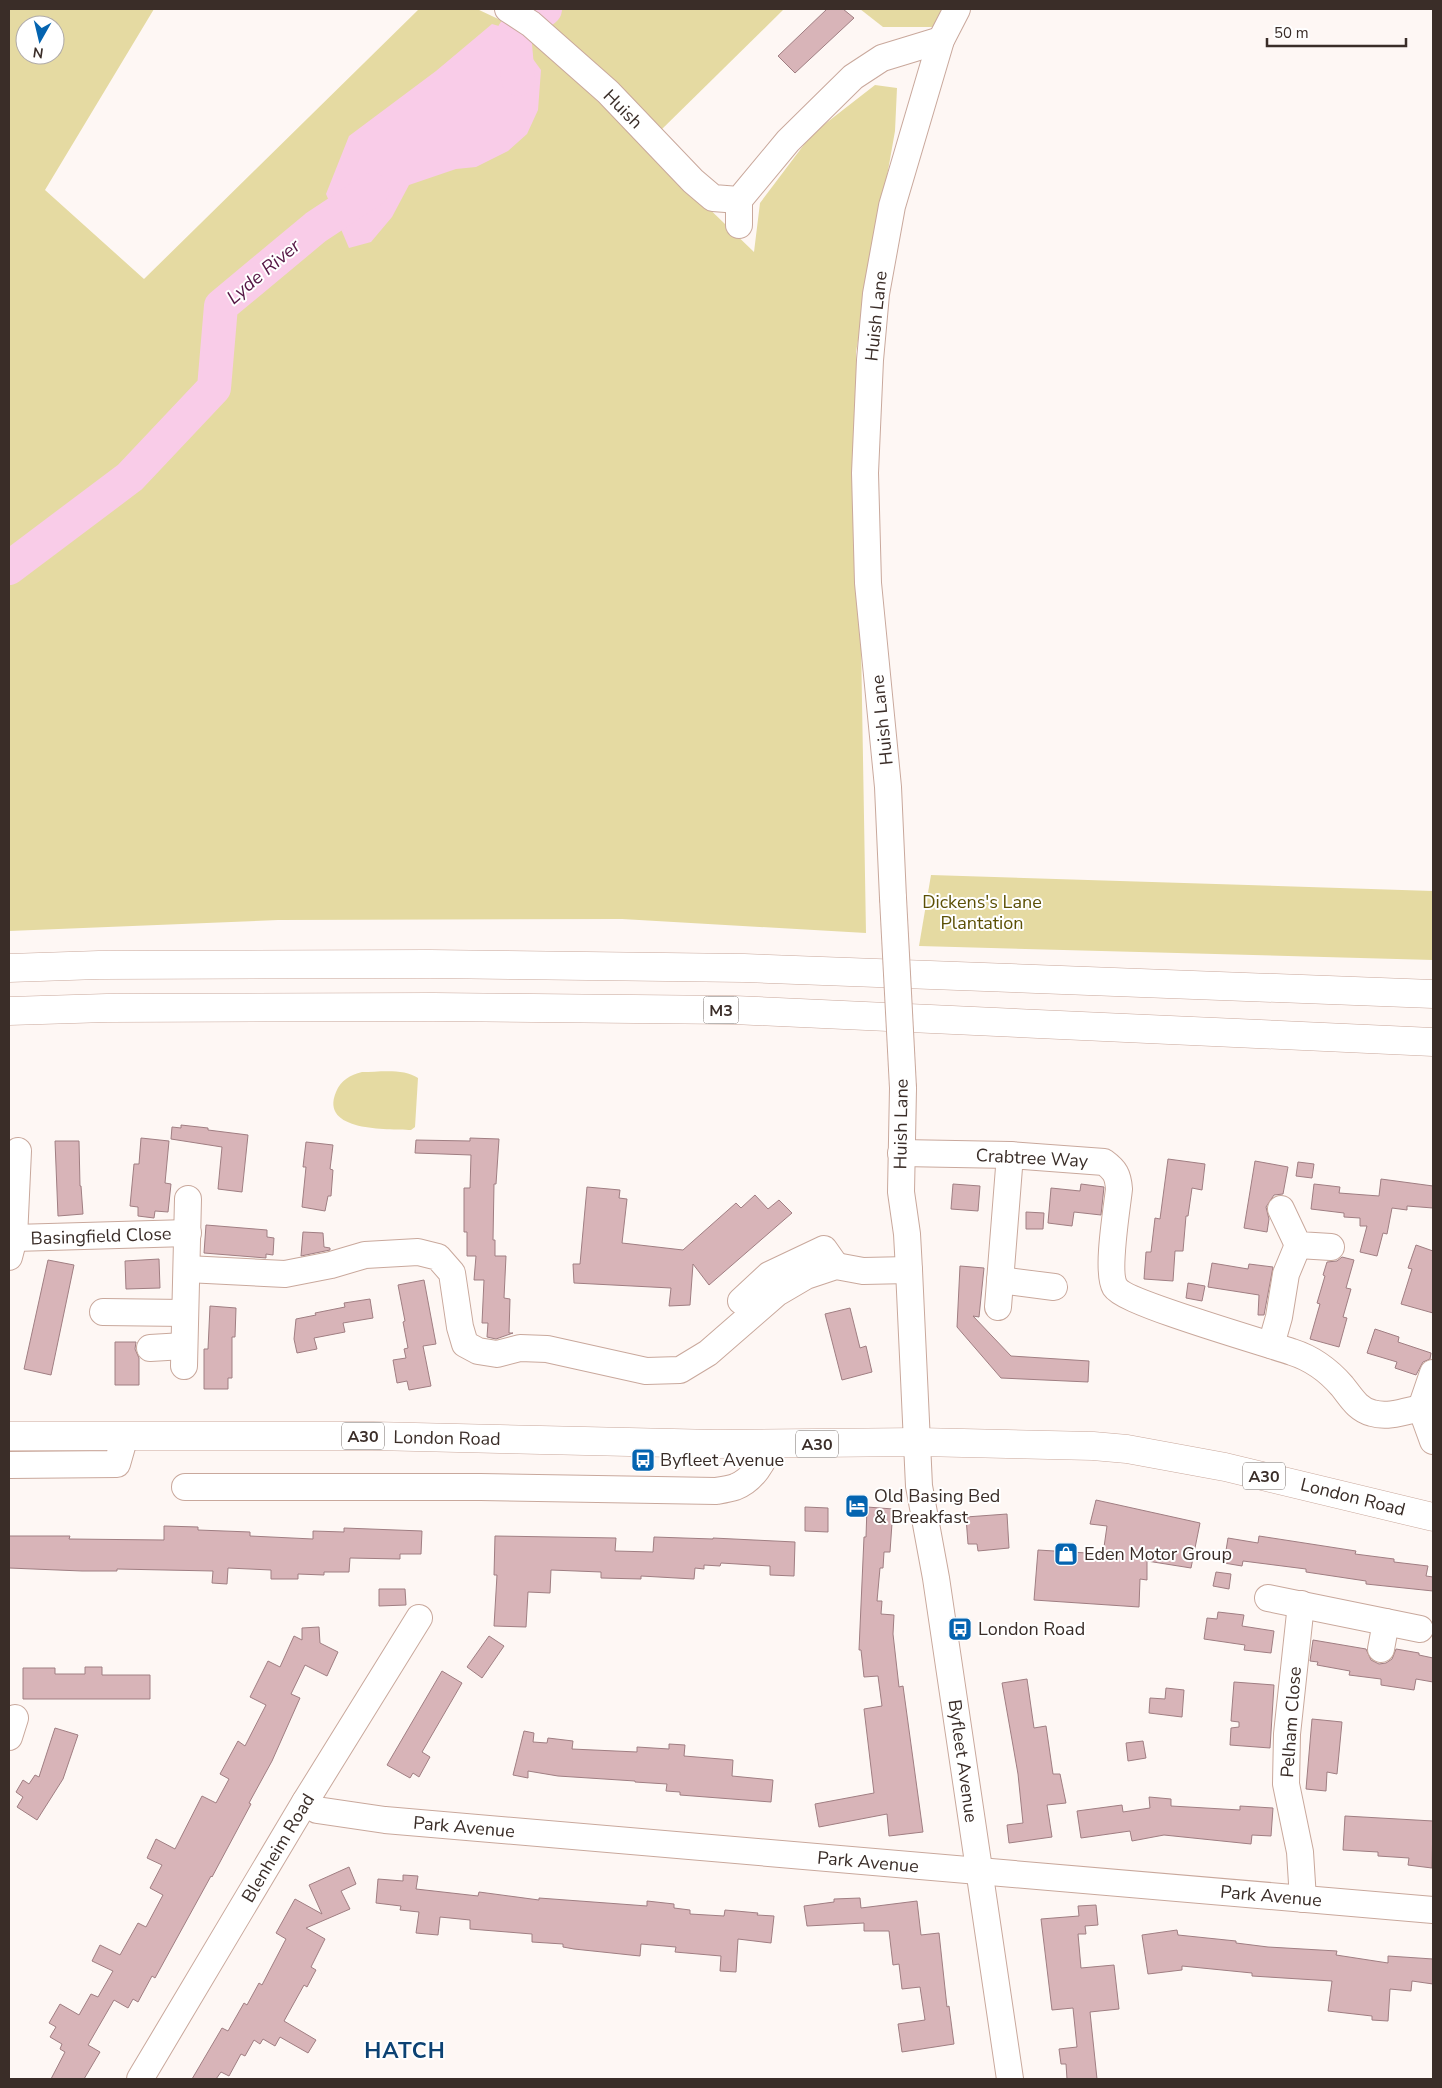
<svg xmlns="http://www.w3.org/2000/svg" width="1442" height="2088" viewBox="0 0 1442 2088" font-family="'Nunito Sans',sans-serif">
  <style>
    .green { fill: #e5daa2; fill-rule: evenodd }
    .water { fill: #f9cce8 }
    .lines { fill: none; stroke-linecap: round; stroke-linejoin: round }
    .river { stroke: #f9cce8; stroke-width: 34 }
    .building { fill: #d8b4b8; stroke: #a07e82 }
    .minor-casing { stroke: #c9a89c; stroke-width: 28 }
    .major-casing { stroke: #c9a89c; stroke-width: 29 }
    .highway-casing { stroke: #c9a89c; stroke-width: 29 }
    .minor { stroke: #fff; stroke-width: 26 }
    .major { stroke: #fff; stroke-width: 28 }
    .highway { stroke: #fff; stroke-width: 28 }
    .minor-bridge-casing { stroke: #c9a89c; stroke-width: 28; stroke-linecap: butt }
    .minor-bridge { stroke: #fff; stroke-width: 26 }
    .labels { text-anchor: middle; stroke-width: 4; stroke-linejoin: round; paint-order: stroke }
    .shield { fill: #fff; stroke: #756c68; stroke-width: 1 }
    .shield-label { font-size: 16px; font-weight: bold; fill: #3a2d28 }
    .street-label { font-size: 18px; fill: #3a2d28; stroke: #fff }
    .park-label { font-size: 18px; fill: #5c5005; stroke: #fff }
    .poi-label { font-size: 18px; fill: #3a2d28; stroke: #fff; text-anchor: start }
    .water-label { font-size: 19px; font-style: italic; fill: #561745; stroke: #fff }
    .district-label { font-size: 22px; font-weight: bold; letter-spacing: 1px; fill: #0c4273; stroke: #fff }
  </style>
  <rect width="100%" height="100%" fill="#fef7f4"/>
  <!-- green -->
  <g class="green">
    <path d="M9 9H154L45 190 144 279 419 9H477L526 32 754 252 760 203 812 134 875 85 897 88 895 131 856 352 866 933 622 919 278 920 9 931ZM25 25H55V55H25Z"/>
    <polygon points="515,9 784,9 659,132"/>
    <polygon points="860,9 943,9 935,27 883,27"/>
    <polygon points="931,875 1433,891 1433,960 919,946"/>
    <path d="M362 1072C379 1072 404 1068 418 1078L415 1127 411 1130C388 1129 319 1132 336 1092 341 1080 350 1075 362 1072Z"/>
  </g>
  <!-- water -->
  <polygon class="water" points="492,24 506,28 530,40 533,59 541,70 538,110 527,134 508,151 476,167 456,169 409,185 392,217 371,242 349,248 326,194 349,136 436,71"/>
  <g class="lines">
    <!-- river -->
    <g class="river">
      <polyline points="518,79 514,33 545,9"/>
      <polyline points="9,568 130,477 214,388 221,306 316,227 372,190"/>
    </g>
  </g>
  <!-- building -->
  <g class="building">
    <polygon points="827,9 843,9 854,18 795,73 778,56"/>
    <polygon points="181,1125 208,1128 208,1130 248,1135 242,1192 218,1189 222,1147 171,1139 172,1127 181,1128"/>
    <polygon points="141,1138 169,1141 165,1183 171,1184 168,1212 155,1211 154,1218 138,1216 138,1207 130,1206 134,1164 139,1164"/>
    <polygon points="470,1138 499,1139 496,1184 494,1184 493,1240 495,1240 495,1256 506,1256 504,1298 510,1299 509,1333 513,1333 496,1339 487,1337 488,1323 482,1323 484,1280 474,1280 476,1256 467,1256 467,1232 464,1232 464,1188 470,1188 471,1155 415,1153 416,1140 470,1141"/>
    <polygon points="55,1141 79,1141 80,1186 81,1186 83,1214 58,1216"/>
    <polygon points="306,1142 333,1145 330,1169 333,1170 331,1196 328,1196 325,1211 302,1207 306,1167 303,1167"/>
    <polygon points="1168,1159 1205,1164 1202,1190 1192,1188 1188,1216 1186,1216 1183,1251 1175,1251 1173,1281 1144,1279 1146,1252 1151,1252 1155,1218 1160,1219"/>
    <polygon points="1255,1161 1288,1167 1283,1194 1274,1195 1266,1207 1269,1219 1267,1232 1244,1228"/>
    <polygon points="1298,1162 1314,1164 1312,1178 1296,1176"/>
    <polygon points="1381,1179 1433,1186 1433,1208 1407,1206 1407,1210 1392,1208 1387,1234 1383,1233 1377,1256 1360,1252 1367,1226 1360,1226 1360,1218 1344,1217 1344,1213 1311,1209 1314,1184 1340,1187 1339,1193 1379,1196"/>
    <polygon points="953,1184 980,1186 978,1211 951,1209"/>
    <polygon points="1081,1184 1104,1187 1101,1215 1074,1212 1072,1226 1048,1223 1051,1188 1080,1191"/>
    <polygon points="587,1187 620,1190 619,1198 627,1199 622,1243 683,1250 736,1203 741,1208 755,1195 768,1209 779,1200 792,1213 709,1285 693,1264 690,1305 669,1306 671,1288 574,1283 573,1264 580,1264"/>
    <polygon points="1026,1212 1044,1213 1043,1229 1026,1229"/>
    <polygon points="206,1225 267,1230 267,1237 274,1238 273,1255 266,1254 266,1258 204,1253"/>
    <polygon points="303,1232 323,1233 324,1247 330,1248 330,1250 301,1256"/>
    <polygon points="1416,1245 1433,1251 1433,1313 1401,1304 1412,1269 1408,1268"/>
    <polygon points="1342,1257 1354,1260 1346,1288 1351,1289 1343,1317 1347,1318 1339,1347 1310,1339 1320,1304 1317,1303 1325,1276 1323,1275 1327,1262 1337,1261"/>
    <polygon points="159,1259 160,1288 126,1289 125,1261"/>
    <polygon points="48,1260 74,1265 51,1375 24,1369"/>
    <polygon points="1212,1263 1248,1269 1249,1264 1273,1267 1264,1315 1258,1315 1259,1295 1208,1287"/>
    <polygon points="960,1266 984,1268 979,1317 973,1316 1011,1356 1089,1361 1088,1382 1001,1378 957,1327"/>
    <polygon points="424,1280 436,1344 423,1346 431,1386 409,1390 407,1381 397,1383 393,1360 406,1358 404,1349 408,1348 403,1322 405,1321 398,1285"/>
    <polygon points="1188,1283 1205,1286 1202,1301 1186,1298"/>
    <polygon points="370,1299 373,1318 343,1323 345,1332 314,1338 317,1349 297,1353 294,1339 296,1319 316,1315 315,1313 345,1307 344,1303"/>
    <polygon points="210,1306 236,1308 235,1337 232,1337 232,1378 228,1378 228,1389 204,1389 204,1349 208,1349"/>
    <polygon points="850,1308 860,1348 866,1346 872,1372 842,1380 825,1314"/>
    <polygon points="1375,1329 1399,1337 1398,1342 1431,1353 1430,1359 1423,1362 1416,1375 1395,1368 1397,1362 1367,1353"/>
    <polygon points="115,1342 136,1342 135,1349 139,1358 139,1385 115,1385"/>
    <polygon points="1096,1500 1200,1523 1191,1568 1147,1561 1147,1580 1140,1579 1139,1607 1034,1600 1038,1550 1103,1554 1107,1526 1090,1524"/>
    <polygon points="805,1507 828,1508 828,1532 805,1531"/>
    <polygon points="867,1507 893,1509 890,1552 884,1552 883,1568 880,1568 877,1601 882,1601 881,1614 894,1615 893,1634 899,1687 903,1686 923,1832 889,1836 887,1814 819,1827 815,1804 874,1793 864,1709 882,1706 878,1676 864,1677 861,1650 859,1650 864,1537 866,1537"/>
    <polygon points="1007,1514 1009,1548 978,1551 977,1544 968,1544 966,1517"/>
    <polygon points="164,1526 198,1527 198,1530 250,1532 250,1536 313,1539 313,1531 344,1532 344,1528 422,1531 421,1554 400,1554 400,1559 350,1558 349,1572 324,1572 324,1575 298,1574 298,1579 271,1579 271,1570 228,1568 227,1584 212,1583 213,1571 117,1569 117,1571 82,1571 9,1568 9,1536 70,1536 69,1539 164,1540"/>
    <polygon points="495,1536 616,1538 615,1551 653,1552 654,1537 713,1539 713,1538 795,1542 794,1576 770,1575 770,1566 721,1563 720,1566 704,1565 704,1569 695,1568 694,1579 641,1576 641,1579 601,1578 601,1572 551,1570 550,1593 528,1592 526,1627 494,1626 497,1575 494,1575"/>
    <polygon points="1259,1536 1356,1551 1355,1554 1394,1559 1394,1562 1428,1566 1426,1576 1433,1577 1433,1591 1366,1584 1366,1581 1306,1572 1306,1569 1243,1561 1242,1566 1224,1563 1228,1538 1258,1543"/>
    <polygon points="1216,1572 1231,1574 1229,1589 1213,1586"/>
    <polygon points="379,1589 405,1589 406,1605 379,1606"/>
    <polygon points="1218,1612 1244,1615 1242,1626 1274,1631 1271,1653 1244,1650 1245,1645 1204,1639 1207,1618 1217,1619"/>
    <polygon points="319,1627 320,1643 338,1652 327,1676 305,1665 291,1694 300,1698 272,1761 249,1803 251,1804 212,1877 211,1876 155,1978 152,1976 138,2002 133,1999 128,2008 114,2000 88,2045 100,2052 84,2079 51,2079 65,2052 60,2049 62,2044 50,2037 56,2027 49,2023 60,2004 79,2015 91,1994 98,1997 113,1971 92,1961 100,1945 120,1955 138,1923 146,1927 163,1895 150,1888 162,1865 147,1858 156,1839 175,1849 202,1796 216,1803 229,1779 220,1774 238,1741 245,1746 266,1705 250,1697 268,1661 280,1667 294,1636 302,1640 302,1628"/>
    <polygon points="489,1636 504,1646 482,1678 467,1667"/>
    <polygon points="1313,1640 1366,1649 1371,1660 1379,1664 1386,1663 1392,1659 1396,1649 1419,1653 1419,1655 1433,1658 1433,1682 1416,1679 1414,1690 1381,1685 1381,1679 1349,1675 1350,1671 1317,1665 1318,1662 1310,1661"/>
    <polygon points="85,1667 102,1667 102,1675 150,1675 150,1699 23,1699 23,1668 55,1668 55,1674 85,1674"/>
    <polygon points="442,1671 462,1683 422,1752 430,1757 419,1777 413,1773 410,1778 387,1765"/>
    <polygon points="1027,1679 1034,1728 1046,1726 1053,1774 1060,1774 1066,1803 1047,1805 1052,1837 1009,1843 1007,1825 1023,1823 1018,1774 1002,1683"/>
    <polygon points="1234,1682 1274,1685 1270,1748 1230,1745 1231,1728 1239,1727 1239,1722 1231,1721"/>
    <polygon points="1166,1688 1184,1690 1182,1717 1149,1713 1150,1698 1165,1699"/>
    <polygon points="1312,1719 1342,1722 1337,1774 1327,1772 1326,1791 1306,1789"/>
    <polygon points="55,1728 78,1735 63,1779 37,1820 17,1807 23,1797 16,1792 23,1780 29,1784 35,1775 39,1777"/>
    <polygon points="524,1731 534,1733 533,1742 547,1743 548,1738 573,1741 572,1749 637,1752 637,1747 669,1749 669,1744 685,1745 684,1756 733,1760 732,1776 773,1780 771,1802 680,1795 680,1792 666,1791 667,1784 635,1782 635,1781 558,1776 528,1771 528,1778 513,1775"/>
    <polygon points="1143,1741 1146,1758 1128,1761 1126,1743"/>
    <polygon points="1149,1797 1171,1799 1171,1806 1240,1810 1240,1806 1273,1808 1271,1836 1252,1835 1251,1844 1164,1835 1132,1841 1130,1831 1081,1838 1077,1811 1122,1805 1123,1812 1150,1808"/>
    <polygon points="1345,1816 1433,1821 1432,1868 1408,1865 1409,1858 1378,1856 1378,1852 1343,1850"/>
    <polygon points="349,1867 356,1884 341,1891 350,1909 306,1928 325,1939 311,1967 316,1970 307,1987 304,1985 284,2021 316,2040 308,2053 280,2037 275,2046 263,2039 260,2044 254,2040 245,2056 241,2054 229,2076 221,2072 216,2079 192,2079 222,2028 228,2031 244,2003 247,2005 259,1983 262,1985 286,1939 276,1933 295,1899 322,1914 309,1885"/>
    <polygon points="403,1875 418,1876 416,1889 478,1896 479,1892 539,1900 539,1898 647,1906 647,1901 674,1904 674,1908 690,1910 690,1914 724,1916 725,1910 758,1913 757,1915 774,1916 771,1943 738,1939 736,1972 720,1971 721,1956 675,1952 676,1947 641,1944 640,1956 574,1949 563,1947 563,1944 532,1942 532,1934 470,1929 470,1920 440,1917 438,1935 416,1933 419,1912 400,1910 401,1906 376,1903 378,1879 403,1881"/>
    <polygon points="860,1898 861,1908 917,1901 921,1935 939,1933 947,2007 949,2006 954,2044 902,2052 898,2024 925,2020 920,1987 902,1989 899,1964 893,1965 889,1931 864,1931 864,1923 807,1926 804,1906 834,1902 834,1899"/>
    <polygon points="1096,1905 1098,1925 1085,1926 1086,1934 1078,1934 1081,1968 1114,1965 1119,2009 1090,2012 1097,2079 1067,2079 1066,2064 1061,2064 1059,2049 1077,2047 1073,2008 1052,2010 1041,1919 1079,1916 1078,1906"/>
    <polygon points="1177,1930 1178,1935 1236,1941 1236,1943 1268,1947 1337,1951 1336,1955 1388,1963 1388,1956 1433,1959 1433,1984 1412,1981 1411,1991 1390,1989 1388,2021 1372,2020 1372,2016 1328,2011 1332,1981 1252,1976 1252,1973 1182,1966 1182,1970 1148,1974 1142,1935"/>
  </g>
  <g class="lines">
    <!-- minor casing -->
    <g class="minor-casing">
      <g id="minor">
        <polyline points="508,9 531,24 608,92 693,181 713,198 739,200 788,141 853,77 882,58 941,40"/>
        <polyline points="739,200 739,225"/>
        <polyline points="893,898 888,787 868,583 865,473 870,360 876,294 892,206 941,40 957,9"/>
        <polyline points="903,1088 901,1192 907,1234 909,1270 919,1486 936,1578 1010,2079"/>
        <path d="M901 1153 1010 1155 1104 1162C1115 1170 1118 1175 1119 1189 1117 1208 1106 1272 1115 1287 1125 1303 1266 1343 1292 1352 1311 1358 1329 1371 1342 1386 1351 1397 1357 1409 1372 1413 1388 1418 1406 1411 1421 1408"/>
        <polyline points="1281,1209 1298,1245 1331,1247"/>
        <polyline points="14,1238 188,1233"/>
        <polyline points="9,1257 14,1238 18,1151"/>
        <polyline points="187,1269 285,1274 331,1265 365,1255 418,1252 438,1257 452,1273 460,1327 465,1344 478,1351 497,1354 520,1348 547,1349 646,1371 680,1370 708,1353 777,1293 806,1276 836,1266 863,1271 909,1270"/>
        <polyline points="1000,1280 1054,1287"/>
        <polyline points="741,1301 769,1275 824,1249 836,1266"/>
        <polyline points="998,1307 1010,1155"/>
        <polyline points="103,1312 185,1313"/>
        <polyline points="1271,1345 1279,1317 1286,1274 1298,1245"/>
        <polyline points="150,1348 184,1346"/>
        <polyline points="184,1366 188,1199"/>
        <polyline points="1433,1373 1421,1408 1433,1441"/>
        <polyline points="9,1465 117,1464 125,1436"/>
        <path d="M185 1487H480L716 1491C722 1490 729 1489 735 1487 751 1481 767 1461 766 1444"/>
        <polyline points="1268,1598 1420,1629"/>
        <polyline points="1301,1604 1287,1734 1286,1784 1300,1852 1303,1899"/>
        <polyline points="1381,1649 1386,1622"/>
        <polyline points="9,1737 15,1718"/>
        <polyline points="305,1802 317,1810 385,1820 1433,1910"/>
        <polyline points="140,2079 305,1802 419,1618"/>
      </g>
    </g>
    <!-- major casing -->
    <g class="major-casing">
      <polyline id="major" points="9,1436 373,1436 717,1444 919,1442 1093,1446 1127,1449 1225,1467 1433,1517"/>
    </g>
    <!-- highway casing -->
    <g class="highway-casing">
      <g id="highway">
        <polyline points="9,968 99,965 430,964 744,968 1433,994"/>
        <polyline points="9,1011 107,1008 433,1007 734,1010 1433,1042"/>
      </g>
    </g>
    <!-- minor -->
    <use href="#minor" class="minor"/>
    <!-- major -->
    <use href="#major" class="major"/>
    <!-- highway -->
    <use href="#highway" class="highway"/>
    <!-- minor-bridge casing -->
    <g class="minor-bridge-casing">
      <polyline id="minor-bridge" points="893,898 903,1088"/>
    </g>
    <!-- minor-bridge -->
    <use href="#minor-bridge" class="minor-bridge"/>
  </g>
  <!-- icons -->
  <defs>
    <g id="bus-square" transform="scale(1.25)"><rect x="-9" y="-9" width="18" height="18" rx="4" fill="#0464b0" stroke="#fff"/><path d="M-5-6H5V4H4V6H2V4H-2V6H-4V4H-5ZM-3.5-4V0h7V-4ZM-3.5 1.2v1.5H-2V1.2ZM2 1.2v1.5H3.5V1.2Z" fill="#fff"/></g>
    <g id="hotel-square" transform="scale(1.25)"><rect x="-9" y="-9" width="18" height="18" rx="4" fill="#0464b0" stroke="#fff"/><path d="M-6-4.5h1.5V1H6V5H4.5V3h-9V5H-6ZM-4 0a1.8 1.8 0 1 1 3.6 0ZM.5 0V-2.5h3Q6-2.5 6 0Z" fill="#fff"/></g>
    <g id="shop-square" transform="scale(1.25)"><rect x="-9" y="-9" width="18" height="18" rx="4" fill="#0464b0" stroke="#fff"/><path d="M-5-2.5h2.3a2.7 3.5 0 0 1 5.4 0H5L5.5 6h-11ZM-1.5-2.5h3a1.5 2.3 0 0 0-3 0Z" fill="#fff"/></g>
  </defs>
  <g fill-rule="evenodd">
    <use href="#bus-square" x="643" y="1460"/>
    <use href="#hotel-square" x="857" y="1506"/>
    <use href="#shop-square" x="1066" y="1554"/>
    <use href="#bus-square" x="960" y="1629"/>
  </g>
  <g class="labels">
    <!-- shield labels -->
    <g class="shield">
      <rect x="703.5" y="996.5" width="35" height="27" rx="4"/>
      <rect x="342" y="1422.5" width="42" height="27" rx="4"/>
      <rect x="796" y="1430.5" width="42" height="27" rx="4"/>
      <rect x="1243" y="1462.5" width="42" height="27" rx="4"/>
    </g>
    <g class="shield-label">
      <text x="721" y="1016">M3</text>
      <text x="363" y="1442">A30</text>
      <text x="817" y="1450">A30</text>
      <text x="1264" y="1482">A30</text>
    </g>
    <!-- street labels -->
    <g class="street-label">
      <text transform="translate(623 109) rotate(45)" y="6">Huish</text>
      <text transform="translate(876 316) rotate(-84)" y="6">Huish Lane</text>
      <text transform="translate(882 720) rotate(-96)" y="6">Huish Lane</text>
      <text transform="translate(901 1124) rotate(-89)" y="6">Huish Lane</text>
      <text transform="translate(1032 1158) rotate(3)" y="6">Crabtree Way</text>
      <text transform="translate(101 1236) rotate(-2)" y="6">Basingfield Close</text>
      <text transform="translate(447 1438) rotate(1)" y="6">London Road</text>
      <text transform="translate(1353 1497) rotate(14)" y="6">London Road</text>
      <text transform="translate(1291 1722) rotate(-86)" y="6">Pelham Close</text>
      <text transform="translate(963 1761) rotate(82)" y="6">Byfleet Avenue</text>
      <text transform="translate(464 1827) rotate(5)" y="6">Park Avenue</text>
      <text transform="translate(278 1848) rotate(-59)" y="6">Blenheim Road</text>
      <text transform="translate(868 1862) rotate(5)" y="6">Park Avenue</text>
      <text transform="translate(1271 1896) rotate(5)" y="6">Park Avenue</text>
    </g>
    <!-- park labels -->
    <g class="park-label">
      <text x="982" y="908">Dickens's Lane<tspan x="982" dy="21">Plantation</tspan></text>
    </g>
    <!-- poi labels -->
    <g class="poi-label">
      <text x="660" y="1466">Byfleet Avenue</text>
      <text x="874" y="1502">Old Basing Bed<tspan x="874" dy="21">&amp; Breakfast</tspan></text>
      <text x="1084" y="1560">Eden Motor Group</text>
      <text x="978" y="1635">London Road</text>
    </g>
    <!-- water labels -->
    <g class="water-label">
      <text transform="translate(263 271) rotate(-40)" y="7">Lyde River</text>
    </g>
    <!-- district labels -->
    <g class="district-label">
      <text x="405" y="2058">HATCH</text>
    </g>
  </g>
  <!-- border -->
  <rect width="1442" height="2088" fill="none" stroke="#3a2d28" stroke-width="20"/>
  <!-- north arrow -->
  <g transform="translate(40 40) rotate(188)"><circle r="24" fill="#ffffff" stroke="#b0aba9"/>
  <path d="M0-4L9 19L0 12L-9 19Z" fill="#0464b0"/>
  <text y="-8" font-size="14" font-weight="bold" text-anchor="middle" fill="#3a2d28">N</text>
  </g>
  <!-- scale -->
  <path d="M1267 38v8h139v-8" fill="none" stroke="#3a2d28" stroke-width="2.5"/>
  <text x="1274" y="38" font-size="15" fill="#3a2d28" stroke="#ffffff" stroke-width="4" paint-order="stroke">50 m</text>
</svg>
